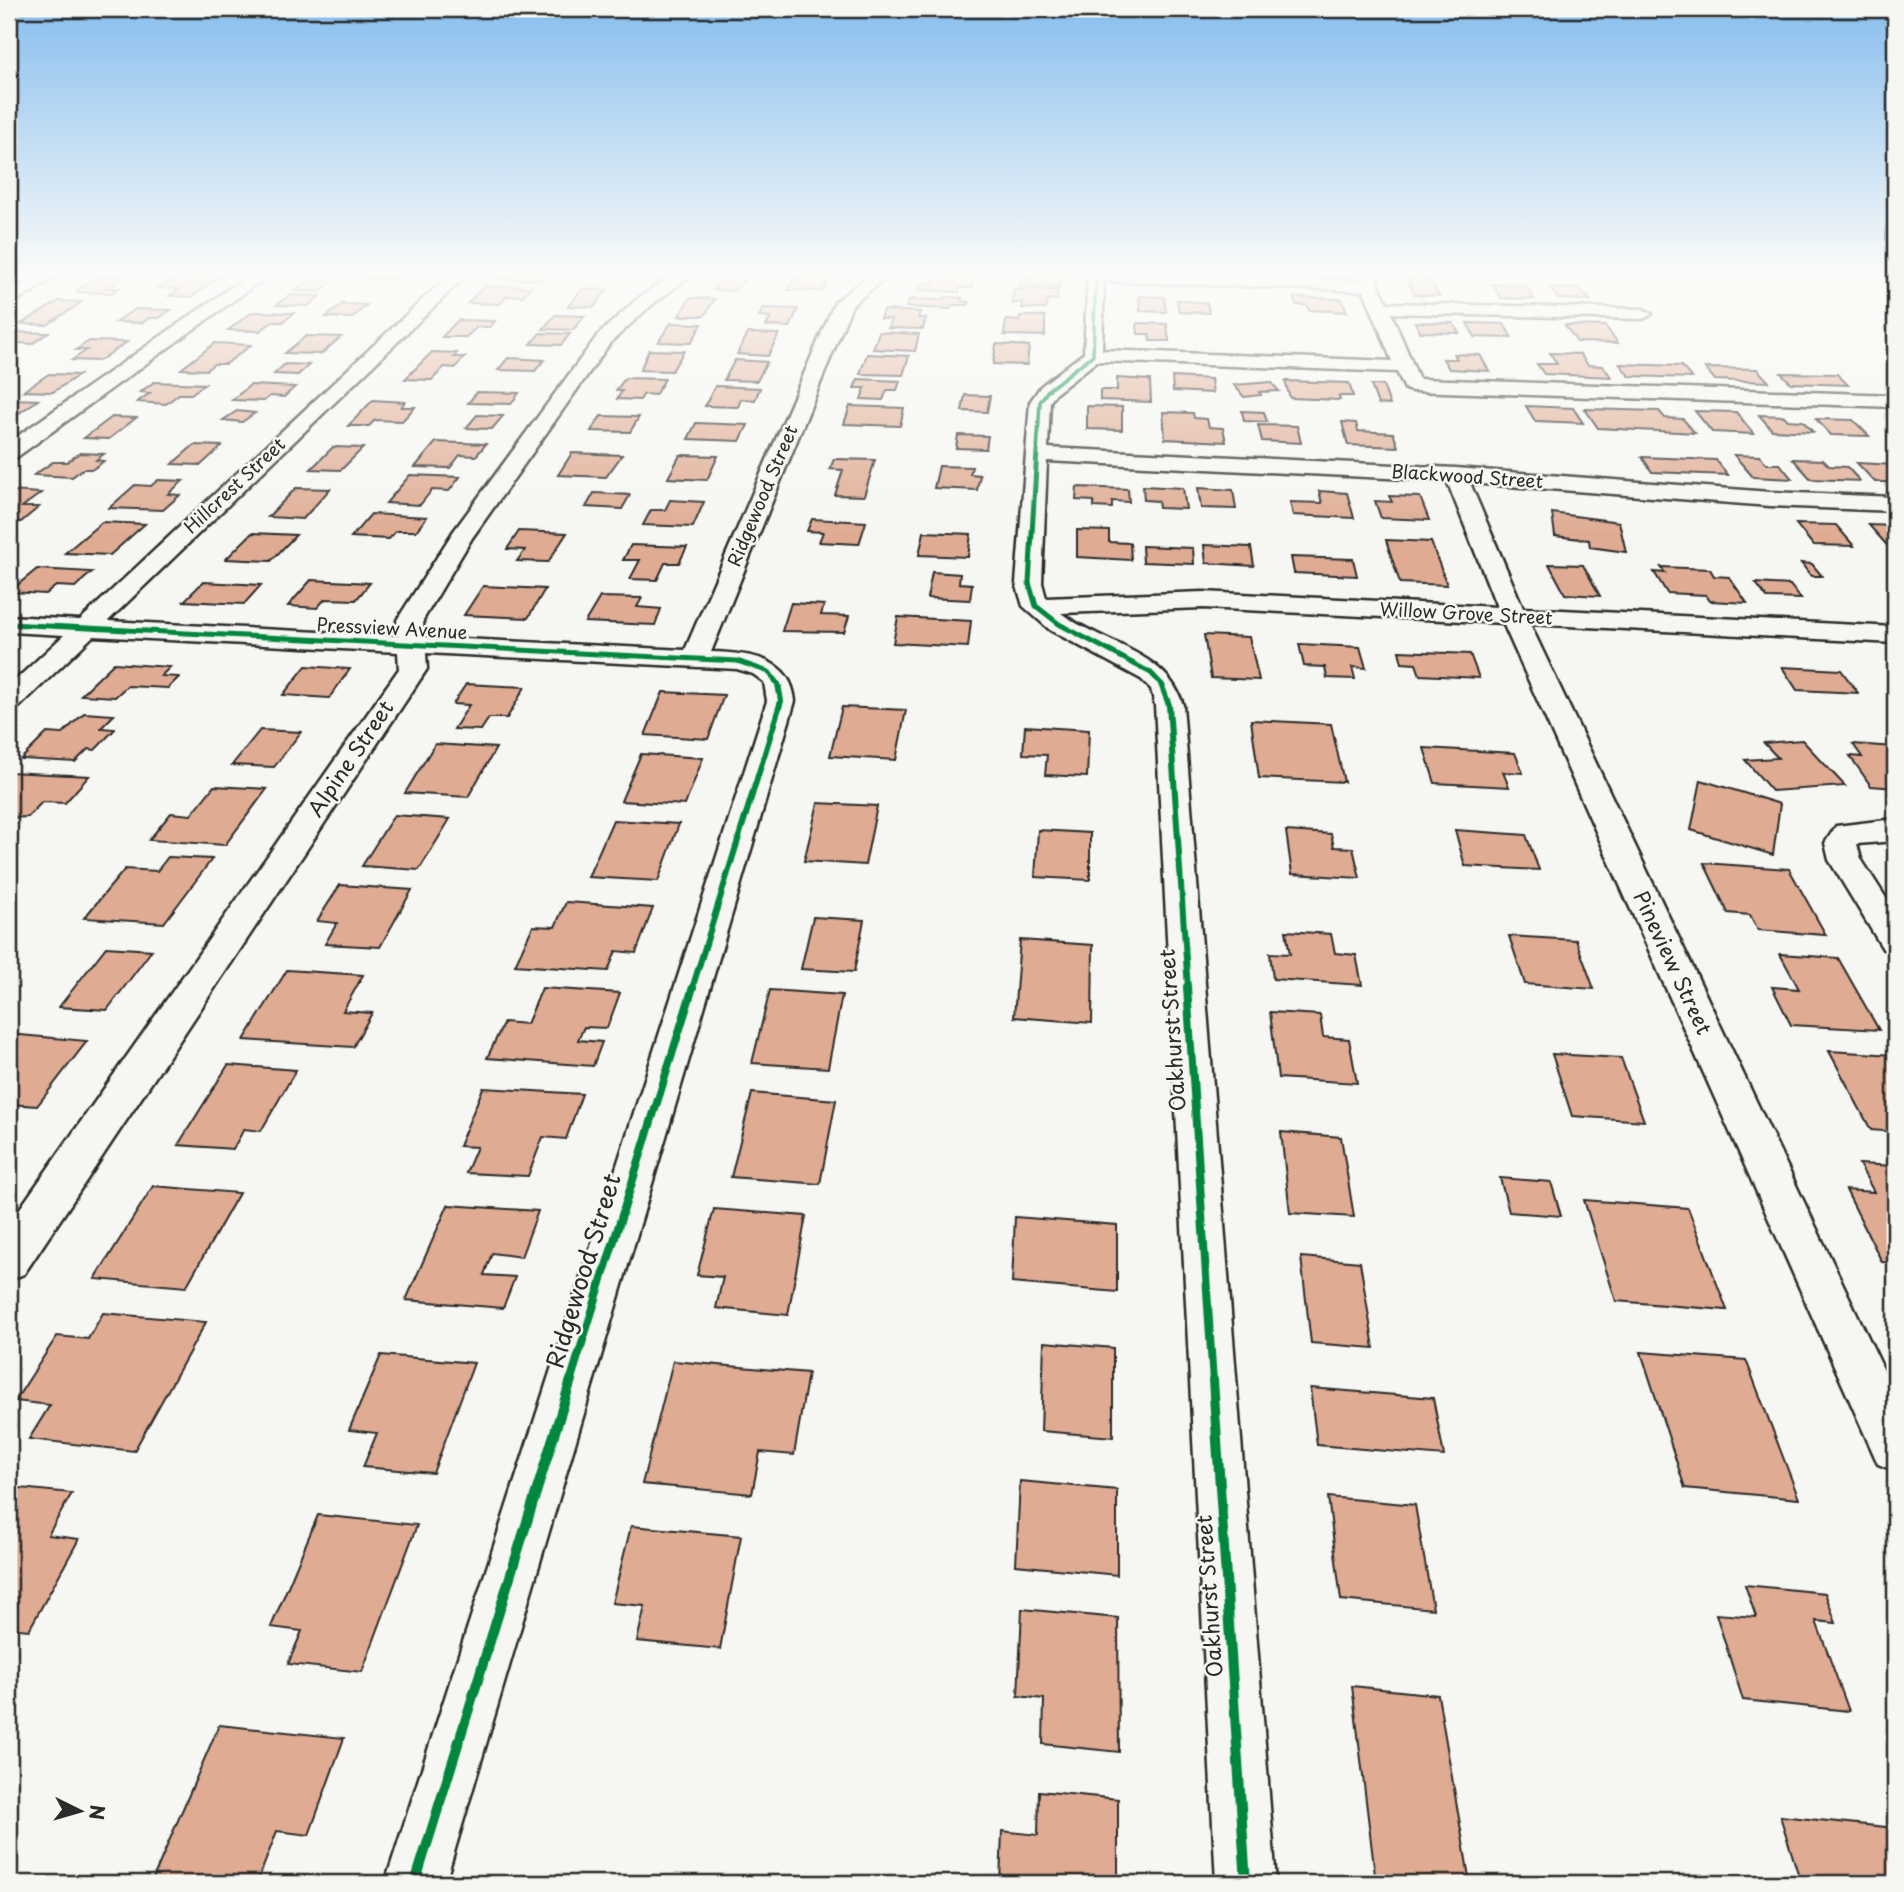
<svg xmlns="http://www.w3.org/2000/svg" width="1904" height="1892" viewBox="0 0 1904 1892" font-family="'Playpen Sans',sans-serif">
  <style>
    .building { fill: #dfab92; stroke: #2b2b2b; stroke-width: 2 }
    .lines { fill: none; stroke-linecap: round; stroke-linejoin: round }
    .minor-casing { stroke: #2b2b2b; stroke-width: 5 }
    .minor { fill: #f6f6f2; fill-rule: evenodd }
    .cycleway-far4-casing { stroke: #f6f6f2; stroke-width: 6 }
    .cycleway-far3-casing { stroke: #f6f6f2; stroke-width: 8 }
    .cycleway-far2-casing { stroke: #f6f6f2; stroke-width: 10 }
    .cycleway-far1-casing { stroke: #f6f6f2; stroke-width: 12 }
    .cycleway-casing { stroke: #f6f6f2; stroke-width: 15 }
    .cycleway-far4 { stroke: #00873e; stroke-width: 3.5 }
    .cycleway-far3 { stroke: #00873e; stroke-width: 5 }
    .cycleway-far2 { stroke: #00873e; stroke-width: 6 }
    .cycleway-far1 { stroke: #00873e; stroke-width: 8 }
    .cycleway { stroke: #00873e; stroke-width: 10 }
    .labels { text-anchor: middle; stroke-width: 5; stroke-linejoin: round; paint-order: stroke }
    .far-street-label { font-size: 18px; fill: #2b2b2b; stroke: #f6f6f2 }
    .street-label { font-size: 21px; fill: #2b2b2b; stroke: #f6f6f2 }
    .near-street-label { font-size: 24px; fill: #2b2b2b; stroke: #f6f6f2 }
  </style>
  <rect width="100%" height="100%" fill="#f6f6f2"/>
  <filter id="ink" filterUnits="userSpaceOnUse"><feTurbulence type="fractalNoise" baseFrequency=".0143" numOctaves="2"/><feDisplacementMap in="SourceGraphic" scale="14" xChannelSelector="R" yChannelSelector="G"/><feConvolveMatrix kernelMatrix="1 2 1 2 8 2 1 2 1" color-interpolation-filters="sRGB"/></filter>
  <g filter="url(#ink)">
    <!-- building -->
    <g class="building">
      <polygon points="377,272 400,272 391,280 369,279"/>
      <polygon points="507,272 549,272 541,280 501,279"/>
      <polygon points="1034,272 1060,272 1060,287 1019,286 1020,277 1034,278"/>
      <polygon points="727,274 748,276 734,291 712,290"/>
      <polygon points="200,275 221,276 191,297 169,296 179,289 158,288 172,279 193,280"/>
      <polygon points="935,275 975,276 972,288 960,288 959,292 919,290 921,283 933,283"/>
      <polygon points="97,276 125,277 107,288 119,288 110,293 76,292"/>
      <polygon points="795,276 829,277 823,291 788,290"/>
      <polygon points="1406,277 1429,278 1439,296 1415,295"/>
      <polygon points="308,281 333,281 320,292 294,291"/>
      <polygon points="1492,284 1525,285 1534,299 1501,298"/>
      <polygon points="484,286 531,287 523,296 507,296 500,304 468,303"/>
      <polygon points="1550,288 1581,289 1590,300 1558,299"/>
      <polygon points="582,289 607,290 594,307 568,306"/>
      <polygon points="1014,289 1058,290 1057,300 1047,299 1046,309 1022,308 1023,303 1012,303"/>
      <polygon points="289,295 320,296 308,306 276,305"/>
      <polygon points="1139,296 1164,297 1166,312 1140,311"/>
      <polygon points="944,297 962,298 961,301 969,302 968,305 952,305 950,309 906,307 910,299 942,300"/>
      <polygon points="1294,297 1342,299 1347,312 1309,310 1307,305 1296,305"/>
      <polygon points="690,298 715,299 704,316 679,316"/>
      <polygon points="1177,300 1207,303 1209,313 1179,312"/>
      <polygon points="59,301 82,302 47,325 21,324"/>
      <polygon points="342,304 367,305 352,318 326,317"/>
      <polygon points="763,308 798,309 790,327 766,326 771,317 759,316"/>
      <polygon points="135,309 171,310 159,318 149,318 142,323 116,322"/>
      <polygon points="883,310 920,312 918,318 926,318 923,329 888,328 891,319 880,319"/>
      <polygon points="252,312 294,313 283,322 272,322 260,331 228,330"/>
      <polygon points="555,315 585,316 573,330 543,329"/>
      <polygon points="1020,316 1045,316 1045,336 1004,335 1006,320 1019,321"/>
      <polygon points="458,320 495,321 490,327 477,327 466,337 442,337"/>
      <polygon points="1415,322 1453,323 1459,333 1420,332"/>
      <polygon points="671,323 702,324 691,343 658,342"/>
      <polygon points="1137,323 1167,324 1169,341 1150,341 1149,334 1138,334"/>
      <polygon points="1467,323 1504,324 1512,338 1475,337"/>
      <polygon points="1565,325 1605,326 1618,343 1577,342"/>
      <polygon points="9,332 48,333 32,344 19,343 10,349"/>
      <polygon points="879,332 919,334 915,351 873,349"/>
      <polygon points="540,333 570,334 561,345 531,344"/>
      <polygon points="748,333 779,334 768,356 737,354"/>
      <polygon points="306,336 341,337 321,354 285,353"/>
      <polygon points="89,341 127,342 99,361 72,360 87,350 76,350"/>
      <polygon points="215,343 251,345 226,364 214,364 206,370 181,369"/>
      <polygon points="996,344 1029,346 1027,365 993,364"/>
      <polygon points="649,350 684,351 672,371 640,370"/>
      <polygon points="432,352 457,353 454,357 465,357 455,368 444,367 432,380 405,379"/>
      <polygon points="1550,353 1580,354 1588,365 1603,366 1611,377 1544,374 1537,364 1557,364"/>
      <polygon points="867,354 909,356 903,375 860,374"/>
      <polygon points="1454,354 1480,355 1489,371 1449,369 1443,359 1457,359"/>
      <polygon points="508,358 544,360 535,371 498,370"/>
      <polygon points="735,360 767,362 757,381 724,380"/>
      <polygon points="285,364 309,365 298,375 274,374"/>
      <polygon points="1620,364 1681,366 1692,378 1629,376"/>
      <polygon points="1705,368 1757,369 1769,382 1715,380"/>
      <polygon points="1781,373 1837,374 1848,385 1791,383"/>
      <polygon points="49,374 79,375 53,392 23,391"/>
      <polygon points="1172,377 1211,379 1213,393 1173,391"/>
      <polygon points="625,378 665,379 655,395 644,394 640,400 617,399 622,391 616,391"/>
      <polygon points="1117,378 1150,380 1151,402 1100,400 1100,390 1117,390"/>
      <polygon points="858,379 900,381 897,390 887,390 883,400 861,399 865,388 854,388"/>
      <polygon points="1285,381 1349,383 1353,396 1339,396 1340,400 1290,398"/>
      <polygon points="154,382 205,384 191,394 179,394 166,404 137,402 150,393 140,392"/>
      <polygon points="1271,382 1279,391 1259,392 1261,395 1244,397 1234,385"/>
      <polygon points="250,385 295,387 284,397 270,396 264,401 232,400"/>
      <polygon points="1371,385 1383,385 1390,405 1378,404"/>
      <polygon points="715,386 760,388 755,400 741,399 738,407 705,406"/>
      <polygon points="477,392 519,393 511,404 468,403"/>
      <polygon points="965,395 990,396 987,412 962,411"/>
      <polygon points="13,399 38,400 9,420 9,402"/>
      <polygon points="373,400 405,402 401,407 415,407 402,421 375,420 369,426 348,426"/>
      <polygon points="850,406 904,408 900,426 844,424"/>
      <polygon points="1087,406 1122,407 1122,430 1087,429"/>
      <polygon points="1526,406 1573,408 1583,423 1535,421"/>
      <polygon points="1585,409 1659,411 1665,418 1683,419 1695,433 1598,428"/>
      <polygon points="237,411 255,413 242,422 223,420"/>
      <polygon points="1242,411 1264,412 1267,422 1244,421"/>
      <polygon points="1695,411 1736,412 1754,434 1712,432"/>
      <polygon points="1163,412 1193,413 1194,418 1207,419 1209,427 1223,428 1226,442 1165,439"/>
      <polygon points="477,415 503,416 492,429 466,428"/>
      <polygon points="1759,415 1784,416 1788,420 1803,421 1813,432 1772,430"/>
      <polygon points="601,416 639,417 630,432 591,431"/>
      <polygon points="112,417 136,418 109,439 84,438"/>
      <polygon points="1816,419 1853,420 1869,436 1831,435"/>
      <polygon points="1342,422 1356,423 1358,431 1393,433 1398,447 1348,445"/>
      <polygon points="696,423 748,425 740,441 688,439"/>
      <polygon points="1258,425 1297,426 1301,443 1262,441"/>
      <polygon points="958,435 988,436 986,449 956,448"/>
      <polygon points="436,442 486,444 476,456 460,455 450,468 415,467"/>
      <polygon points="194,445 222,446 201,465 172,464"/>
      <polygon points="333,447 363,448 341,470 311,469"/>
      <polygon points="80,453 104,454 96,460 104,461 93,469 83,469 72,477 34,475 53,462 67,462"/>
      <polygon points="572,453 622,455 606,477 558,475"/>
      <polygon points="680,455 718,456 707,480 668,478"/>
      <polygon points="1734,455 1760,456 1767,464 1780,464 1792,479 1753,477"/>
      <polygon points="1642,457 1716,460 1728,475 1652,472"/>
      <polygon points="834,459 875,460 864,496 835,495 843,470 830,469"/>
      <polygon points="1793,459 1823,460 1829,466 1847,467 1860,481 1811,479"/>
      <polygon points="1857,463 1895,465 1895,482 1875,482"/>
      <polygon points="939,466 972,467 970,474 980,475 977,490 934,488"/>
      <polygon points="410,475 460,477 449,491 432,490 420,505 386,503"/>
      <polygon points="158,480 183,481 168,494 180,495 163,510 109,508 135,485 151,486"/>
      <polygon points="1143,486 1183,488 1186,509 1159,508 1158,501 1144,500"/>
      <polygon points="1077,487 1128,489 1129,502 1112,501 1112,508 1094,507 1094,501 1076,500"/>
      <polygon points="296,488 330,489 303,519 268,517"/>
      <polygon points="1198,488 1233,490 1236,509 1201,508"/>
      <polygon points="11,491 41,493 22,507 39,507 21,522 9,521 9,493"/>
      <polygon points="1319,491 1347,493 1354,518 1293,515 1290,502 1322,503"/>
      <polygon points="594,493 630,495 622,509 586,507"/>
      <polygon points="1389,496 1420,497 1429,520 1381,518 1375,501 1392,502"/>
      <polygon points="670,500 704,502 693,527 643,525 651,510 665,510"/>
      <polygon points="1552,513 1619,522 1626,552 1590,547 1589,540 1555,536"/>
      <polygon points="371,514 427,517 416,531 396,531 389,539 351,537"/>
      <polygon points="812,519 866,522 859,544 819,542 823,532 807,531"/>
      <polygon points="102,522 145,524 110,555 65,553"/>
      <polygon points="1796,524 1836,525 1854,546 1813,545"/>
      <polygon points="1869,525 1895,526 1895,551 1892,551"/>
      <polygon points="1077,530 1109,531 1109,542 1130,543 1131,560 1077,557"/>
      <polygon points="519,531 567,533 548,562 517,561 525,550 507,549"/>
      <polygon points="924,532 971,534 968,557 919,555"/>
      <polygon points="252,533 296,535 271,561 226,559"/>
      <polygon points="1386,540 1431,542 1447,585 1400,583"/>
      <polygon points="631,545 687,547 679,563 665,563 657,580 630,579 640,560 623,560"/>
      <polygon points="1204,545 1251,547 1254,566 1206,563"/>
      <polygon points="1142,546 1193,548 1194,564 1143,562"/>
      <polygon points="1291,557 1353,559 1357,576 1294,573"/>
      <polygon points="1801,563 1812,564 1822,576 1811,576"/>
      <polygon points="1549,564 1583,565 1600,596 1565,594"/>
      <polygon points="1661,567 1710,569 1714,576 1729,577 1747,603 1710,601 1706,595 1667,593 1654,572 1665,573"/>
      <polygon points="37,569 92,572 75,587 56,586 46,594 9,592"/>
      <polygon points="932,572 960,574 959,583 972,584 970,600 927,598"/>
      <polygon points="311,580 370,583 356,600 325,599 317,608 288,606"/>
      <polygon points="203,582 261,585 244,604 184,601"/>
      <polygon points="1756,583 1790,585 1801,599 1767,598"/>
      <polygon points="483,586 545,589 528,618 464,615"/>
      <polygon points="600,597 642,598 637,607 661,609 655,625 585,622"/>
      <polygon points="791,603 824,605 821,615 849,616 844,632 782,631"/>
      <polygon points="898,617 971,621 968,647 893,643"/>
      <polygon points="1204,635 1249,637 1259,680 1211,678"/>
      <polygon points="1299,644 1360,647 1366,668 1352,667 1355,679 1327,678 1325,667 1304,666"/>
      <polygon points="1399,651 1470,654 1479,678 1420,675 1416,664 1402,663"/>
      <polygon points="114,663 170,667 161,676 179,677 168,688 127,686 115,697 81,695"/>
      <polygon points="306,666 350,669 329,698 283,695"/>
      <polygon points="1782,667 1841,670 1858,693 1797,690"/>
      <polygon points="466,684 525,687 507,718 489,718 481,730 454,729 469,705 453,704"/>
      <polygon points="663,692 724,695 708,739 645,735"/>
      <polygon points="842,707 906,710 896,760 830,756"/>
      <polygon points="84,713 114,715 101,728 115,729 95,750 88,749 75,762 21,759 47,733 62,734"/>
      <polygon points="1251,720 1331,724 1344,782 1259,778"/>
      <polygon points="1025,726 1089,730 1087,777 1045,775 1047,755 1023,754"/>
      <polygon points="260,730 301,732 274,767 232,765"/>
      <polygon points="1802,740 1845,786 1772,791 1745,760 1778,758 1764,743"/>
      <polygon points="435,744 496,748 468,797 405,793"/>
      <polygon points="1853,744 1895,747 1895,788 1871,786 1850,756 1862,757"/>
      <polygon points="1424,748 1515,753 1523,773 1503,772 1509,787 1435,783"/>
      <polygon points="641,754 703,758 685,805 621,801"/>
      <polygon points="9,772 89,776 65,803 42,802 28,817 9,818"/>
      <polygon points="1701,780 1780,804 1773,855 1691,830"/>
      <polygon points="214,786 267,789 225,845 149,840 171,813 191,815"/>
      <polygon points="818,803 877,806 865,865 804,861"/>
      <polygon points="394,815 450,819 419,870 362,866"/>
      <polygon points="613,820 679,824 658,881 588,877"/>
      <polygon points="1038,830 1090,833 1090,880 1035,877"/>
      <polygon points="1455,830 1526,835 1539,870 1465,866"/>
      <polygon points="1286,831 1331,834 1334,847 1353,848 1360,878 1292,874"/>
      <polygon points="168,857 212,859 164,923 84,918 125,869 157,871"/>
      <polygon points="1704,863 1789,869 1826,935 1758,930 1750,915 1728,913"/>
      <polygon points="340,885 412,890 380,947 325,944 337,923 317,921"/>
      <polygon points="566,902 653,908 636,953 616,951 608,971 515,965 533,926 555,927"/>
      <polygon points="813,917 864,920 854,972 801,969"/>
      <polygon points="1286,931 1331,934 1335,953 1356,955 1362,985 1273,979 1270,953 1290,954"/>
      <polygon points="1509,936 1576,940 1594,989 1525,984"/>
      <polygon points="1020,940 1093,945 1092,1023 1014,1017"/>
      <polygon points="106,947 152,950 107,1010 59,1007"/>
      <polygon points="1780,954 1838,958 1879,1030 1791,1025 1772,987 1799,989"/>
      <polygon points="287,970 363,975 343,1011 372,1013 353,1047 244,1040"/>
      <polygon points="542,988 620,993 607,1028 584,1027 578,1040 602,1042 593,1066 487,1058 504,1022 527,1024"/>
      <polygon points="770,990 842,995 828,1068 752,1063"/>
      <polygon points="1270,1012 1320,1015 1323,1037 1349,1039 1357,1083 1278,1078"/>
      <polygon points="9,1034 87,1041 37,1106 9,1104"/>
      <polygon points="1829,1051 1894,1055 1895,1132 1871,1130"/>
      <polygon points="1552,1054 1621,1058 1644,1121 1572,1116"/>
      <polygon points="228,1065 296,1070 261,1131 244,1129 233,1149 178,1145"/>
      <polygon points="483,1088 582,1094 566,1139 543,1137 528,1176 466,1173 477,1147 459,1146"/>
      <polygon points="752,1093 836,1100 820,1184 731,1177"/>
      <polygon points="1281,1132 1341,1137 1354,1217 1290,1213"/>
      <polygon points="1859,1164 1895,1166 1895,1263 1882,1262 1846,1190 1874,1192"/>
      <polygon points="1500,1178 1551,1182 1561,1216 1509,1212"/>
      <polygon points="153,1186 239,1193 186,1287 95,1279"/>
      <polygon points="1584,1200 1688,1208 1727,1310 1616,1301"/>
      <polygon points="448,1205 538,1211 521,1257 492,1253 484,1275 515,1277 503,1308 406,1300"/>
      <polygon points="714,1209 806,1216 788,1315 716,1308 723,1277 697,1275"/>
      <polygon points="1015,1217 1117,1225 1117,1292 1012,1283"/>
      <polygon points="1301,1257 1360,1262 1374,1348 1311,1343"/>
      <polygon points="103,1313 206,1322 134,1451 29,1439 50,1405 15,1401 57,1336 88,1339"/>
      <polygon points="1044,1342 1113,1348 1113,1437 1041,1431"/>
      <polygon points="1641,1352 1746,1360 1799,1499 1685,1488"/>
      <polygon points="381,1355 474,1363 433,1473 363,1467 377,1433 349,1430"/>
      <polygon points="673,1361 808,1373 794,1455 760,1452 752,1494 642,1484"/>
      <polygon points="1310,1388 1433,1398 1444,1456 1317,1445"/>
      <polygon points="1020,1481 1117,1490 1117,1575 1016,1565"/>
      <polygon points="9,1487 72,1493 48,1535 79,1539 29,1630 9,1628"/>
      <polygon points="1328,1497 1415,1505 1433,1609 1341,1600"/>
      <polygon points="318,1515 417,1525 362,1672 288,1664 302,1631 271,1627"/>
      <polygon points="631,1526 741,1536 720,1649 637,1641 645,1606 612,1603"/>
      <polygon points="1745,1585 1825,1593 1836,1623 1816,1621 1849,1711 1743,1700 1716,1614 1756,1617"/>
      <polygon points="1022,1609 1118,1618 1119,1752 1043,1744 1044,1699 1018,1696"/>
      <polygon points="1352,1686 1438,1695 1470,1883 1376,1883"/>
      <polygon points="219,1725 344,1738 309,1835 277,1831 257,1883 151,1883"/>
      <polygon points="1039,1791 1118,1799 1118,1883 1000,1883 1002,1831 1038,1835"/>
      <polygon points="1780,1816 1895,1828 1895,1883 1801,1883"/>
    </g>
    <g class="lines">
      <!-- minor casing -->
      <g class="minor-casing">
        <g id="minor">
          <polygon points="43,272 64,272 9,305 9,293"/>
          <polygon points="253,272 273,272 17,457 9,458 9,442"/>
          <path d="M452 272H470L108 621 398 636 397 620 453 532 598 335 636 300 676 272H695L648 308 610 343 472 538 423 620 424 637 685 650 835 302 874 272H893L852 305 711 652C748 653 791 657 795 701L445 1883H385L767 701 764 682 753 674 737 669 426 653 427 669 24 1274 9 1280V1224L399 669 398 652 93 636 19 707 9 709V686L64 635 9 632V616L80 620Z"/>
          <path d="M1088 272 1360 281 1357 272H1373L1387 303 1643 309 1652 314 1643 319 1391 313 1419 379 1895 395V407L1412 391 1405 389 1397 372 1097 361 1055 394 1050 402 1048 448 1456 468 1770 492 1895 497V511L1770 506 1470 483 1523 608 1895 627V643L1530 624 1895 1394V1471L1878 1464 1503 623 1203 608 1061 613C1102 644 1167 651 1183 705L1276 1883H1216L1155 705 1151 689 1141 679 1050 630 1023 606 1016 583 1030 402 1041 386 1084 353ZM1104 281 1364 291 1392 361 1102 350ZM1047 461 1447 481 1497 607 1203 592 1046 598 1042 583Z"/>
          <polygon points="1895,819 1895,841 1857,844 1861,859 1895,912 1895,953 1883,949 1829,860 1825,843 1836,826"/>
        </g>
      </g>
      <!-- minor -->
      <use href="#minor" class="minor"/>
      <!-- cycleway-far4 casing -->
      <g class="cycleway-far4-casing">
        <polyline id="cycleway-far4" points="1037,453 1040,402 1048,390 1093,355 1096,272"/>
      </g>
      <!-- cycleway-far3 casing -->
      <g class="cycleway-far3-casing">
        <g id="cycleway-far3">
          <polyline points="1037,451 1029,583 1036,606 1059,624 1151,673 1163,686"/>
          <polyline points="9,624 737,661 769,672 779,686"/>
        </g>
      </g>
      <!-- cycleway-far2 casing -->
      <g class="cycleway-far2-casing">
        <g id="cycleway-far2">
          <polyline points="1161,684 1169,705 1188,989"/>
          <polyline points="692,989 781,701 778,684"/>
        </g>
      </g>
      <!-- cycleway-far1 casing -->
      <g class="cycleway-far1-casing">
        <g id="cycleway-far1">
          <polyline points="1187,987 1213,1382"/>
          <polyline points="570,1382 693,987"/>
        </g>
      </g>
      <!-- cycleway casing -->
      <g class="cycleway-casing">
        <g id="cycleway">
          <polyline points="1213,1380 1246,1883"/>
          <polyline points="415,1883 571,1380"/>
        </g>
      </g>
      <!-- cycleway-far4 -->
      <use href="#cycleway-far4" class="cycleway-far4"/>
      <!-- cycleway-far3 -->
      <use href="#cycleway-far3" class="cycleway-far3"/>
      <!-- cycleway-far2 -->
      <use href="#cycleway-far2" class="cycleway-far2"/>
      <!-- cycleway-far1 -->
      <use href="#cycleway-far1" class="cycleway-far1"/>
      <!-- cycleway -->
      <use href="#cycleway" class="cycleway"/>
    </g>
  </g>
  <!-- sky -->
  <linearGradient id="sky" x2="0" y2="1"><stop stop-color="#87beee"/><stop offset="0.51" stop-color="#fbfbf9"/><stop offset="1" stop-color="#fbfbf9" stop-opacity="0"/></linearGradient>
  <rect width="1904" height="537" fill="url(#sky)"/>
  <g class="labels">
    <!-- far-street labels -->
    <g class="far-street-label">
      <text transform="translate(1467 477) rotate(4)" y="6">Blackwood Street</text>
      <text transform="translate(235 486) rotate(-43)" y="6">Hillcrest Street</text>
      <text transform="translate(763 496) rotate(-67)" y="6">Ridgewood Street</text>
      <text transform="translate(1466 614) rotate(3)" y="6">Willow Grove Street</text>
      <text transform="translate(392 629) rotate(3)" y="6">Pressview Avenue</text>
    </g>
    <!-- street labels -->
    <g class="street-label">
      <text transform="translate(351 759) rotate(-56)" y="7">Alpine Street</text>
      <text transform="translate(1672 963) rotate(65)" y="7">Pineview Street</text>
      <text transform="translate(1173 1030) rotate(-94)" y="7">Oakhurst Street</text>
      <text transform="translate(1210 1596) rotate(-94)" y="7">Oakhurst Street</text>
    </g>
    <!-- near-street labels -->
    <g class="near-street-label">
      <text transform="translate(584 1271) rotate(-73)" y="8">Ridgewood Street</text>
    </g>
  </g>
  <!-- margin -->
  <rect width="1904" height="1892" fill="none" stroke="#f6f6f2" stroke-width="35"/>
  <rect x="18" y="18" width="1869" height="1857" fill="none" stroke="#2b2b2b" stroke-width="2.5" filter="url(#ink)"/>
  <!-- north arrow -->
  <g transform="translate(80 1811) rotate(95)" stroke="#f6f6f2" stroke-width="5" paint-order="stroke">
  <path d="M0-5L12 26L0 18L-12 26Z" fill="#2b2b2b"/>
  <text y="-10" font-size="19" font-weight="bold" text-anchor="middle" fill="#2b2b2b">N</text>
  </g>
</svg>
